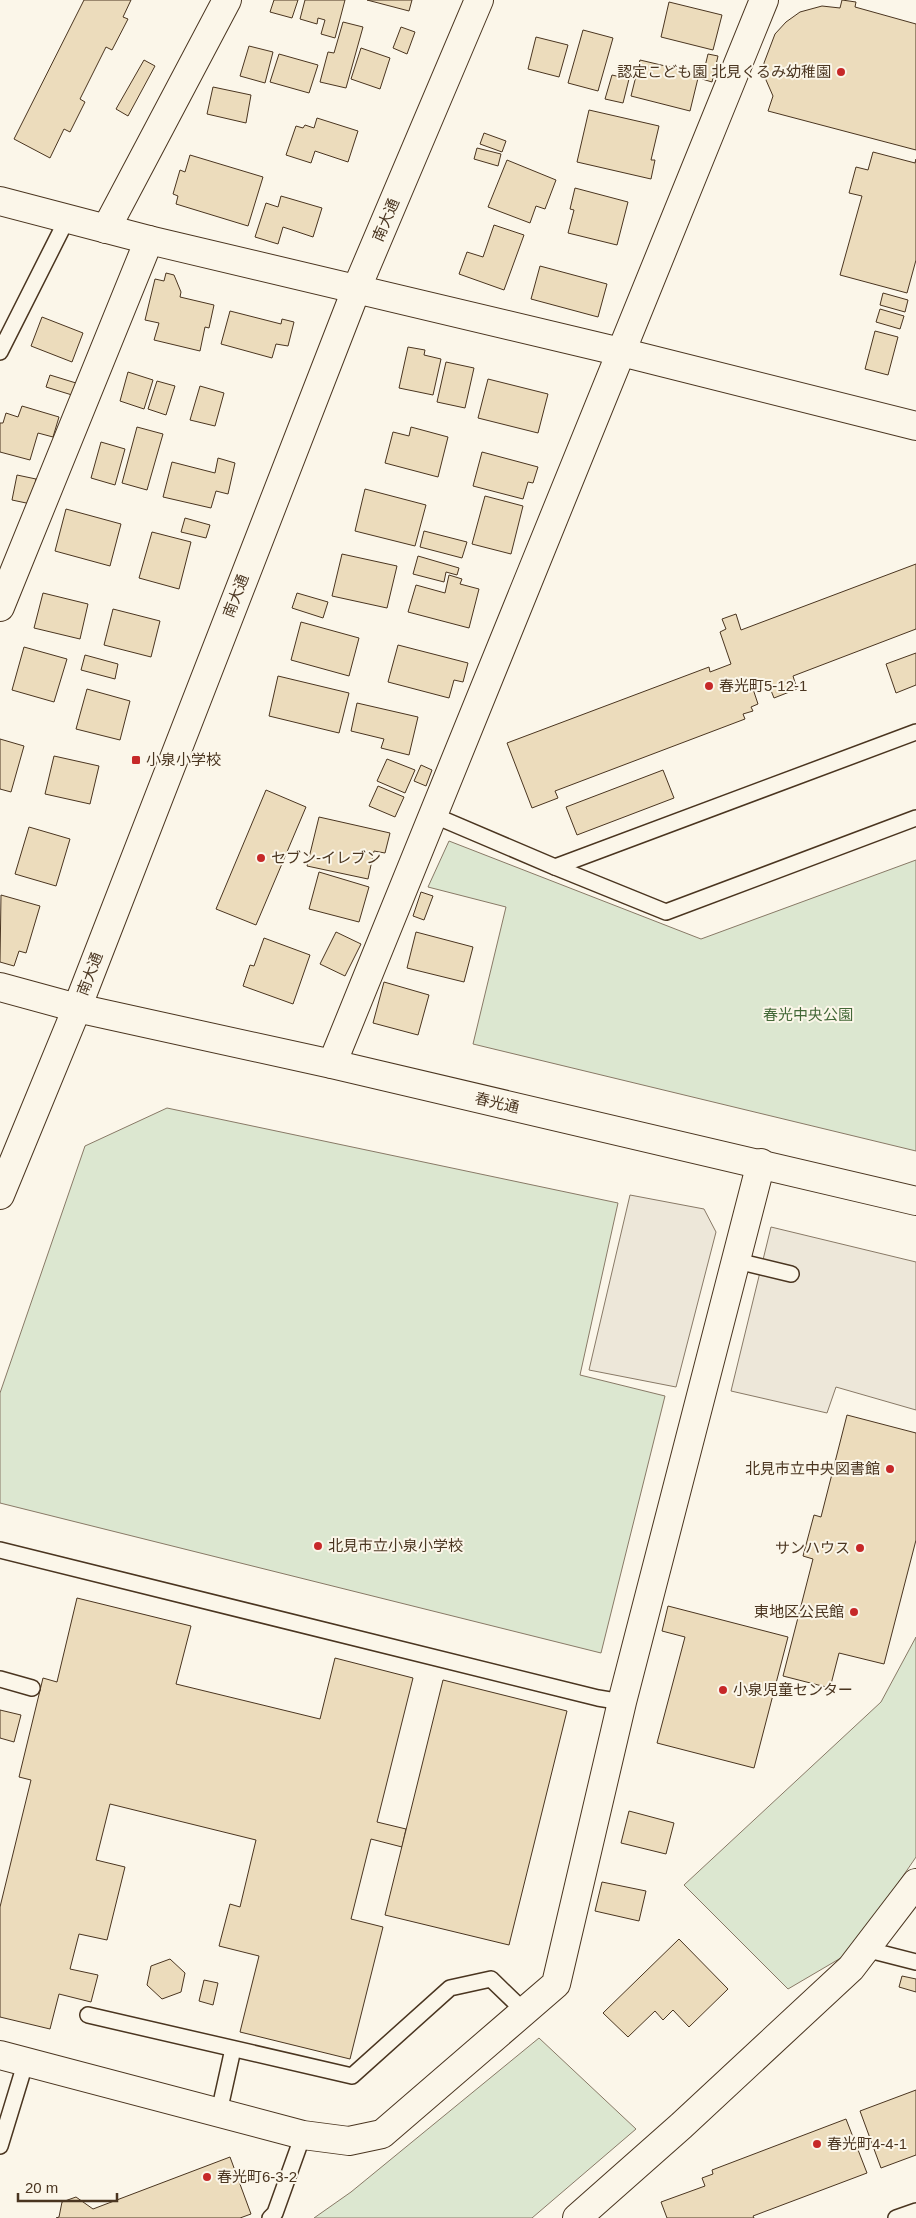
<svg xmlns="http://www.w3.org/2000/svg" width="916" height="2218" viewBox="0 0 916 2218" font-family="Arial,'Noto Sans JP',sans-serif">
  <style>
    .green { fill: #dce7d0; stroke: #887966 }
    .parking { fill: #ede7d9; stroke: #887966 }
    .building { fill: #ecdcbc; stroke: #4a3520 }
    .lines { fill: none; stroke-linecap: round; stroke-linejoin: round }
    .service-casing { stroke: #4a3520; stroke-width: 18 }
    .minor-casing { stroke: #4a3520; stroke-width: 30 }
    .tertiary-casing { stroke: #4a3520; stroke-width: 30 }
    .service { stroke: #fbf6e9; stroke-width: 15 }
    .minor { stroke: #fbf6e9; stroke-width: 28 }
    .tertiary { stroke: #fbf6e9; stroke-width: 28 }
    .poi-dot { fill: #c62828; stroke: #fbf6e9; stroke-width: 2 }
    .labels { text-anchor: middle; stroke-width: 4; stroke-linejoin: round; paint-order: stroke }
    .poi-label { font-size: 15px; fill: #4a3520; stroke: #fbf6e9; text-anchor: start }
    .street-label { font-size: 15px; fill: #4a3520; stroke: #fbf6e9 }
    .park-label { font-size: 15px; fill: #436837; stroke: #fbf6e9 }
  </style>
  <rect width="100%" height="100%" fill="#fbf6e9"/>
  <!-- green -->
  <g class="green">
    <polygon points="449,841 701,939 916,860 916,1151 473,1044 506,907 428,887"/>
    <polygon points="167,1108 618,1203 580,1375 665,1396 601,1653 0,1503 0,1393 85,1146"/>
    <polygon points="916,1637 916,1857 851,1952 788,1989 684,1885 881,1702"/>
    <polygon points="539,2038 636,2129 532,2218 314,2218 351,2192"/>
  </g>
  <!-- parking -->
  <g class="parking">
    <polygon points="630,1195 704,1209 716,1232 676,1387 589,1370"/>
    <polygon points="771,1227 916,1262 916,1410 836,1387 827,1413 731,1391"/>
  </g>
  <!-- building -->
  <g class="building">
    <polygon points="84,0 131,0 123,17 128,19 112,50 106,47 80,99 85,102 70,132 64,129 50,158 14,139"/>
    <polygon points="274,0 298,0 292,18 270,12"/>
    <polygon points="305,0 345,0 335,38 321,34 325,20 318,18 317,24 300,19"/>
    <polygon points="367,0 412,0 409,11"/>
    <polygon points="842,0 856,2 855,7 916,24 916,150 768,111 773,96 766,80 764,63 775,34 786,22 800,12 822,6 840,8"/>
    <polygon points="669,2 722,15 713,50 661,37"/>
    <polygon points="343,22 363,27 346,88 320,82 328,52 334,53"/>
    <polygon points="401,27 415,32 407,54 393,48"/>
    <polygon points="583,30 613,38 598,91 568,83"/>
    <polygon points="536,37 568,45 559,77 528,69"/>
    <polygon points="249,46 273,52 265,83 240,76"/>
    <polygon points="361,48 390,58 380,89 351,79"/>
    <polygon points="279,54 318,65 309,93 270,82"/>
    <polygon points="708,54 718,56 712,82 702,79"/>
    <polygon points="144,60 155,66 128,116 116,109"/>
    <polygon points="640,60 699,74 690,111 631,96"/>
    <polygon points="612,75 629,79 623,103 605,99"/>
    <polygon points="213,87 251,95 246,123 207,114"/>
    <polygon points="589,110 659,126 651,160 655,160 651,179 577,162"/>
    <polygon points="317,118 358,131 348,162 315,151 311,163 286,155 296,126 303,128 305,125 314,128"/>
    <polygon points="484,133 506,141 502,152 480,144"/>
    <polygon points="477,148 501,154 498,166 474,159"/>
    <polygon points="873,152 915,163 916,159 916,260 907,293 840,275 862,196 849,193 856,167 868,170"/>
    <polygon points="190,155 263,177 248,226 176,204 178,196 173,194 180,170 185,172"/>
    <polygon points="507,160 556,180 545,209 536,206 530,223 488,207"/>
    <polygon points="575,188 628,202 617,245 568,233 574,210 570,209"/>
    <polygon points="281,196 322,208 313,237 283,227 278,244 255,237 266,203 278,207"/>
    <polygon points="494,225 524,235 504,290 459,274 467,252 483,257"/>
    <polygon points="540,266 607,284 598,317 531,299"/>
    <polygon points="166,273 174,275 181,292 180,297 214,305 209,328 205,327 200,351 154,340 159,323 145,320 155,279 164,281"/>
    <polygon points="883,293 908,300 905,312 880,305"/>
    <polygon points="880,309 904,316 900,329 876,322"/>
    <polygon points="230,311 281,324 282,319 294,322 288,346 276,344 272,358 221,344"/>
    <polygon points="42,317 83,333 72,362 31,346"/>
    <polygon points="875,331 898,337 888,375 865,369"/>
    <polygon points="408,347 425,350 424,355 441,359 433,395 399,388"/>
    <polygon points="446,362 474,368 465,408 437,402"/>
    <polygon points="128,372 153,380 144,409 120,401"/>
    <polygon points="50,375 76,383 72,395 46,387"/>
    <polygon points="488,379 548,394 538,433 478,418"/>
    <polygon points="157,381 175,386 166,415 148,409"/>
    <polygon points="200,386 224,393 215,426 190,420"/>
    <polygon points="22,406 59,417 53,437 38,433 30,460 0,452 0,423 3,423 6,413 18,417"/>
    <polygon points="137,427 163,434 147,490 122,483"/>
    <polygon points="411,427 448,437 438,477 385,463 393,432 409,436"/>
    <polygon points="101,442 125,449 115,485 91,478"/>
    <polygon points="482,452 538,467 533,483 528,482 523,499 473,486"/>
    <polygon points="218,458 235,463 228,494 216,491 211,508 163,497 172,462 215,473"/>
    <polygon points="17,475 36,479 31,504 12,500"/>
    <polygon points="365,489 426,505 415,546 355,531"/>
    <polygon points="485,496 523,506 511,554 472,544"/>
    <polygon points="66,509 121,524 110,566 55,551"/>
    <polygon points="185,518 210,525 206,538 181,532"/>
    <polygon points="424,531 467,542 462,558 420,547"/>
    <polygon points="152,532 191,542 179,589 139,578"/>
    <polygon points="342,554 397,566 387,608 332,596"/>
    <polygon points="418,556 459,568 457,575 446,572 444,582 413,574"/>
    <polygon points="916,564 916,629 793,676 797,689 774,698 768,683 753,689 758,704 751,707 753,711 743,714 745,719 555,791 558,798 532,808 507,743 709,667 710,672 731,664 720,632 726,629 722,619 736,614 741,630"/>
    <polygon points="449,575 462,579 460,584 479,589 469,628 408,612 416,585 445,593"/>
    <polygon points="43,593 88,604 80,639 34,628"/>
    <polygon points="297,593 328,602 323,618 292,608"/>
    <polygon points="113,609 160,621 151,657 104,645"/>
    <polygon points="301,622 359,638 349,676 291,660"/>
    <polygon points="398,645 468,663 463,682 454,680 449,698 388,682"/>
    <polygon points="24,647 67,659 54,702 12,690"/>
    <polygon points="916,653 916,685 896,693 886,664"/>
    <polygon points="85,655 118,664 115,679 81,670"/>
    <polygon points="278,676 349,693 339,733 269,716"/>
    <polygon points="87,689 130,701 120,740 76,729"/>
    <polygon points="357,703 418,717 409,755 381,748 384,739 351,731"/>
    <polygon points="0,739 24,746 11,792 0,789"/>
    <polygon points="54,756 99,766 90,804 45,794"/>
    <polygon points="387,759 415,770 405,793 377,781"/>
    <polygon points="421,765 432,770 426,786 414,781"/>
    <polygon points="663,770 674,798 577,835 566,807"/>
    <polygon points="378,786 404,797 395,817 369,806"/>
    <polygon points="266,790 306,807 256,925 216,909"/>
    <polygon points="319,817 390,833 385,853 374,851 368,879 307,866"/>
    <polygon points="29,827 70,839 56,886 15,874"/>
    <polygon points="319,872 369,887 359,922 309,909"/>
    <polygon points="421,892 433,896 424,920 413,916"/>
    <polygon points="1,895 40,906 26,953 19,951 14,966 0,962"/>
    <polygon points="336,932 361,944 345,976 320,964"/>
    <polygon points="416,932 473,947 464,982 407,968"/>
    <polygon points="264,938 310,955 293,1004 243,986 250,965 254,966"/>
    <polygon points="384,982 429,995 418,1035 373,1023"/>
    <polygon points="847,1415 916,1433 916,1540 884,1664 839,1653 830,1688 783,1676 813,1559 803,1556 814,1515 821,1517"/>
    <polygon points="77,1598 191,1626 176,1684 320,1719 335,1658 413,1678 377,1822 406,1829 402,1847 371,1839 351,1919 383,1927 350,2059 240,2032 259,1956 219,1946 230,1904 240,1907 256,1840 110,1804 96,1860 125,1867 107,1940 79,1934 70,1969 98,1975 91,2002 59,1994 50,2029 0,2017 0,1907 31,1780 19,1777 43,1678 57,1682"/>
    <polygon points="668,1606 788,1637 754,1768 657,1743 685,1637 662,1631"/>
    <polygon points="443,1680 567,1711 509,1945 385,1915"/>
    <polygon points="0,1710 21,1715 14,1742 0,1738"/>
    <polygon points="629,1811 674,1823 666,1854 621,1843"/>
    <polygon points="602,1882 646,1891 639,1921 595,1911"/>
    <polygon points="679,1939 728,1989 689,2027 673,2010 663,2020 655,2011 628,2037 603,2013"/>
    <polygon points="170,1959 185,1973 181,1992 162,1999 147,1985 151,1966"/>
    <polygon points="902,1976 916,1979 916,1992 899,1987"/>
    <polygon points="204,1980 218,1983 213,2005 199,2001"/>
    <polygon points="916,2090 916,2155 881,2168 860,2111"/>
    <polygon points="846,2119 867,2173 753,2216 754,2218 667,2218 661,2202 705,2186 702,2178 713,2174 712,2170"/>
    <polygon points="230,2157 251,2214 240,2218 56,2218 59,2217 62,2202 76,2197 93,2209"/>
  </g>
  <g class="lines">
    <!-- service casing -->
    <g class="service-casing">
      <g id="service">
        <polyline points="0,352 67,219"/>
        <polyline points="433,815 555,867 916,732"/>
        <polyline points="555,867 666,912 916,818"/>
        <polyline points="737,1261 791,1274"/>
        <polyline points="0,1550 598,1698 622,1702"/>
        <polyline points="0,1679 32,1688"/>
        <polyline points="865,1949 916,1962"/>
        <polyline points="88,2015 352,2076 450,1988 491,1979 524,2011"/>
        <polyline points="219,2112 233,2049"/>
        <polyline points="0,2146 26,2061"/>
        <polyline points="270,2218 275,2213 303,2135"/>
        <polyline points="896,2218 916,2211"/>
      </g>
    </g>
    <!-- minor casing -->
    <g class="minor-casing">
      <g id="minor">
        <polyline points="0,201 149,240 621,352 916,426"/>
        <polyline points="106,229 227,0"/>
        <polyline points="0,607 149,240"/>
        <polyline points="0,987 77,1008"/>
        <polyline points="332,1064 764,0"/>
        <polyline points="0,2055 303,2135 349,2141 382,2134 556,1984 622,1702 761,1163"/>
        <polyline points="577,2218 681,2126 851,1968 916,1883"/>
      </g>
    </g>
    <!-- tertiary casing -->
    <g class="tertiary-casing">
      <g id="tertiary">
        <polyline points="77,1008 332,1064 916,1201"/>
        <polyline points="0,1195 77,1008 356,290 479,0"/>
      </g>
    </g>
    <!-- service -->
    <use href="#service" class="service"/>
    <!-- minor -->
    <use href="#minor" class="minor"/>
    <!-- tertiary -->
    <use href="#tertiary" class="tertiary"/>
  </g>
  <!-- markers -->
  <g class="poi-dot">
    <circle cx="841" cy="72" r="5"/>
    <circle cx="709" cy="686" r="5"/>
    <rect x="131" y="755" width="10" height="10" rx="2.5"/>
    <circle cx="261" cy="858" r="5"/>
    <circle cx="890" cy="1469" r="5"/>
    <circle cx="318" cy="1546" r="5"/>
    <circle cx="860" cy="1548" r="5"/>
    <circle cx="854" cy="1612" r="5"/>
    <circle cx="723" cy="1690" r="5"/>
    <circle cx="817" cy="2144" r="5"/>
    <circle cx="207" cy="2177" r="5"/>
  </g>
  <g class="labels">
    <!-- poi labels -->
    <g class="poi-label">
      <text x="831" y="77" text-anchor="end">認定こども園 北見くるみ幼稚園</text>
      <text x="719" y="691">春光町5-12-1</text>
      <text x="146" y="765">小泉小学校</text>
      <text x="271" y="863">セブン-イレブン</text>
      <text x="880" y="1474" text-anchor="end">北見市立中央図書館</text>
      <text x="328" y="1551">北見市立小泉小学校</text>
      <text x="850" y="1553" text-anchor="end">サンハウス</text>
      <text x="844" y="1617" text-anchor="end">東地区公民館</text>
      <text x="733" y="1695">小泉児童センター</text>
      <text x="827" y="2149">春光町4-4-1</text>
      <text x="217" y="2182">春光町6-3-2</text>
    </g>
    <!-- street labels -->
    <g class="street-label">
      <text transform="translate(386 220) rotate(-67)" y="5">南大通</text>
      <text transform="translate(236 596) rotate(-69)" y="5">南大通</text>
      <text transform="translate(90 974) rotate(-69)" y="5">南大通</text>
      <text transform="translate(497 1103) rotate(13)" y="5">春光通</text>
    </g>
    <!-- park labels -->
    <g class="park-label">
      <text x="808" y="1020">春光中央公園</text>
    </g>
  </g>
  <!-- scale -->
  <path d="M18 2193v8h99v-8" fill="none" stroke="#4a3520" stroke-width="2.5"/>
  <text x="25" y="2193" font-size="15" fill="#4a3520" stroke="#fbf6e9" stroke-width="4" paint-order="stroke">20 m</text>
</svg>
